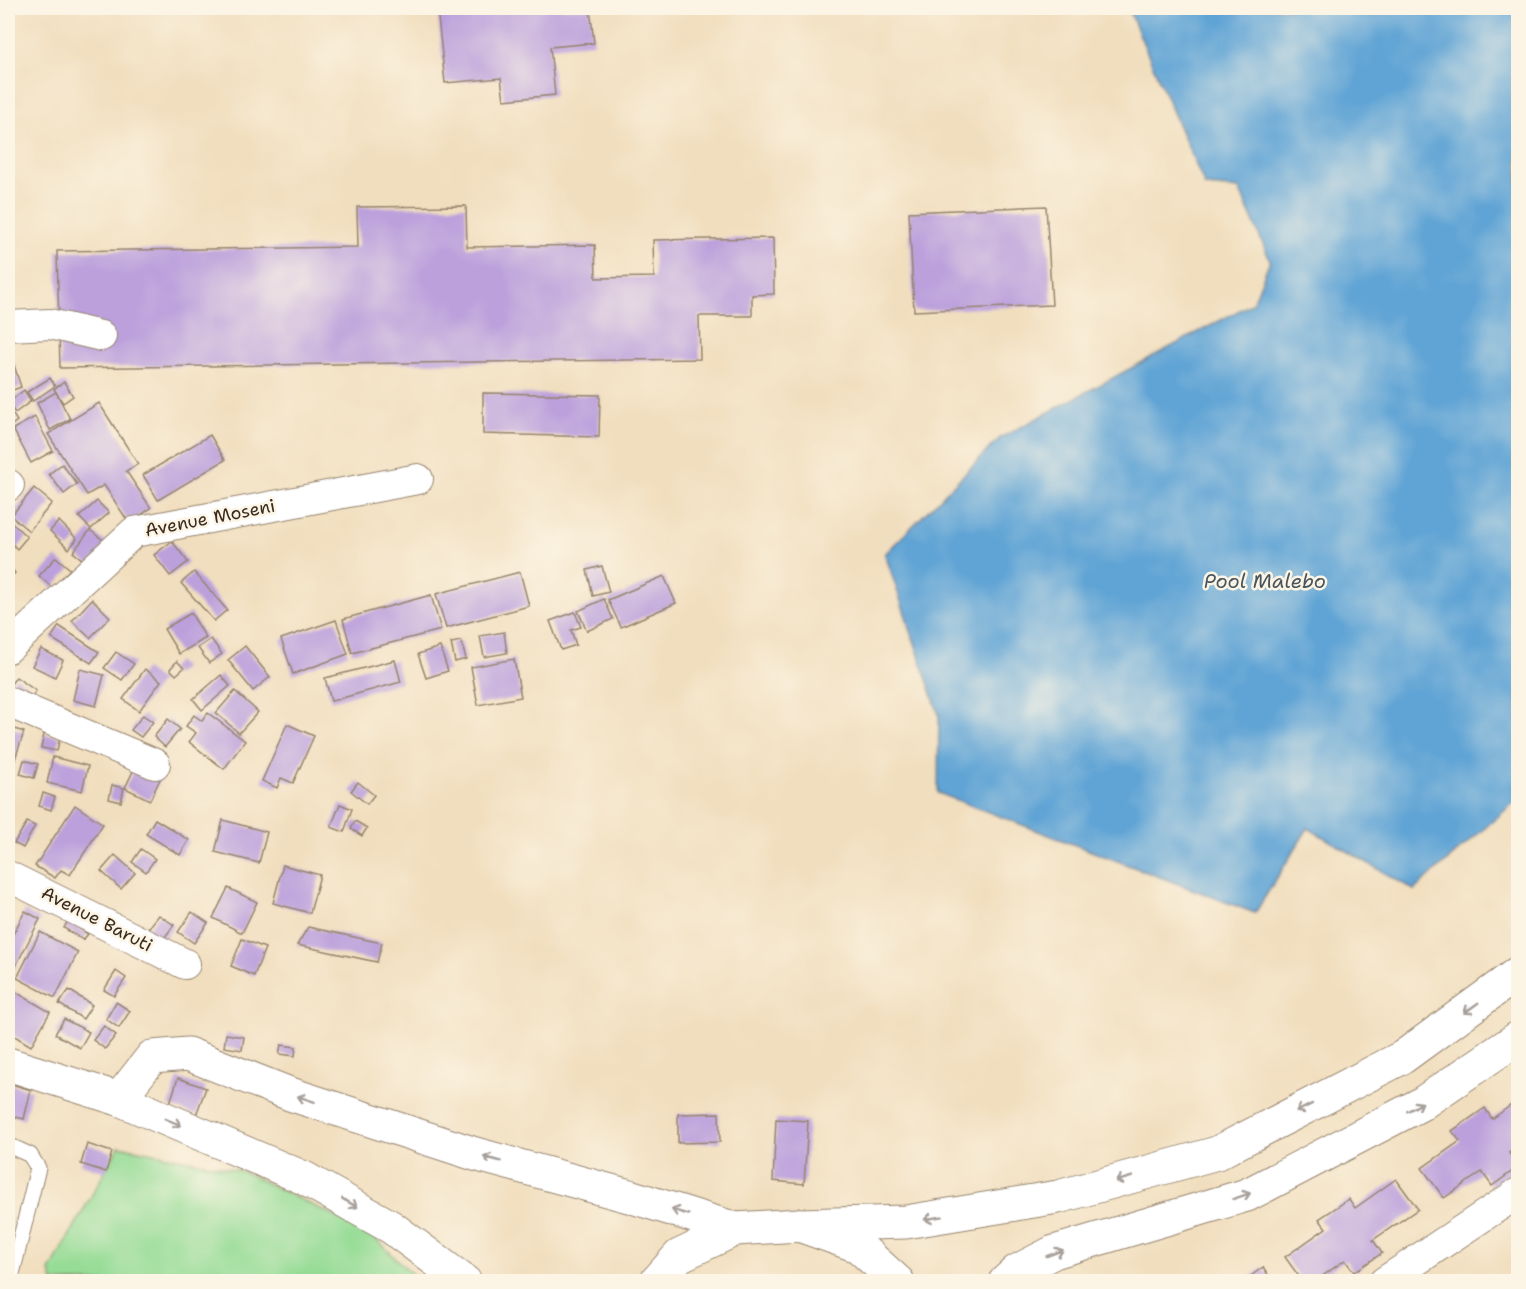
<svg xmlns="http://www.w3.org/2000/svg" width="1526" height="1289" viewBox="0 0 1526 1289" font-family="'Shantell Sans',sans-serif">
  <style>
    .green { fill: #96dc96; stroke: #68835a; stroke-width: 1.5 }
    .water { fill: #60a4d5; stroke: #4e677a; stroke-width: 1.5 }
    .building { fill: #bba0dc }
    .lines { fill: none; stroke-linecap: round; stroke-linejoin: round }
    .service-casing { stroke: #96846e; stroke-width: 17 }
    .minor-casing { stroke: #96846e; stroke-width: 32 }
    .tertiary-casing { stroke: #96846e; stroke-width: 35 }
    .service { stroke: #fff; stroke-width: 15 }
    .minor { stroke: #fff; stroke-width: 30 }
    .tertiary { stroke: #fff; stroke-width: 33 }
    .oneway { stroke: #a79f9a }
    .labels { text-anchor: middle; stroke-width: 5; stroke-linejoin: round; paint-order: stroke }
    .street-label { font-size: 18px; fill: #3b2a1e; stroke: #fcf5e5 }
    .water-label { font-size: 20px; font-style: italic; fill: #48555e; stroke: #fcf5e5 }
  </style>
  <rect width="100%" height="100%" fill="#fcf5e5"/>
  <filter id="ink" filterUnits="userSpaceOnUse"><feTurbulence type="fractalNoise" baseFrequency=".0167" numOctaves="2"/><feDisplacementMap in="SourceGraphic" scale="12" xChannelSelector="R" yChannelSelector="G"/><feConvolveMatrix kernelMatrix="1 2 1 2 8 2 1 2 1" color-interpolation-filters="sRGB"/></filter>
  <filter id="wash" filterUnits="userSpaceOnUse"><feTurbulence type="fractalNoise" baseFrequency=".008" numOctaves="4" result="noise"/><feDisplacementMap in="SourceGraphic" scale="24" xChannelSelector="R" yChannelSelector="G"/><feGaussianBlur stdDeviation="1.35" result="paint"/><feColorMatrix in="noise" values="0 0 0 0 0 0 0 0 0 0 0 0 0 0 0 0 0 1.4 0 .05"/><feComposite in="paint" operator="in"/></filter>
  <g filter="url(#wash)">
    <rect width="100%" height="100%" fill="#f1debe"/>
    <!-- green -->
    <polygon class="green" points="119,1146 242,1171 370,1233 419,1281 53,1282 50,1271"/>
    <!-- water -->
    <polygon class="water" points="1128,8 1518,8 1518,799 1414,890 1308,828 1255,913 938,793 939,715 885,554 1000,438 1253,303 1270,260 1239,189 1205,186"/>
    <g id="blocks">
      <!-- building -->
      <g class="building">
        <polygon points="437,8 590,8 594,43 550,47 555,95 504,100 501,78 445,83"/>
        <polygon points="466,206 467,247 595,245 596,278 654,277 653,240 773,238 774,294 752,295 752,316 699,316 700,359 60,368 57,251 358,247 357,207"/>
        <polygon points="1046,206 1052,305 914,311 909,212"/>
        <polygon points="13,362 21,387 8,392 8,363"/>
        <polygon points="50,378 55,386 33,401 27,392"/>
        <polygon points="64,382 73,396 63,403 54,389"/>
        <polygon points="24,390 31,401 15,413 8,403"/>
        <polygon points="56,392 70,419 50,430 37,403"/>
        <polygon points="483,393 600,395 599,437 483,434"/>
        <polygon points="99,403 138,464 126,471 151,508 129,523 104,485 87,495 48,434"/>
        <polygon points="8,407 17,421 8,428"/>
        <polygon points="35,417 53,451 31,463 13,429"/>
        <polygon points="210,435 225,460 158,500 143,475"/>
        <polygon points="62,464 77,484 64,494 49,474"/>
        <polygon points="34,488 52,503 29,531 11,516"/>
        <polygon points="97,501 109,513 91,529 79,517"/>
        <polygon points="8,519 27,537 17,549 11,543 8,547"/>
        <polygon points="59,521 77,539 69,549 50,531"/>
        <polygon points="90,530 108,544 91,566 73,552"/>
        <polygon points="172,541 188,562 170,576 154,555"/>
        <polygon points="56,557 70,569 53,588 39,576"/>
        <polygon points="8,564 15,573 8,580"/>
        <polygon points="602,566 609,592 593,596 587,570"/>
        <polygon points="194,572 227,610 214,621 181,583"/>
        <polygon points="520,572 529,606 446,628 436,594"/>
        <polygon points="664,576 676,603 621,627 608,600"/>
        <polygon points="431,595 441,630 352,653 343,619"/>
        <polygon points="92,599 110,617 90,638 72,621"/>
        <polygon points="604,599 613,619 587,631 578,611"/>
        <polygon points="575,612 581,627 571,630 576,645 561,650 550,621"/>
        <polygon points="191,613 206,638 179,654 164,629"/>
        <polygon points="336,620 348,654 293,674 281,639"/>
        <polygon points="59,626 99,652 91,663 51,638"/>
        <polygon points="504,632 507,653 484,657 480,636"/>
        <polygon points="211,639 222,654 209,663 198,648"/>
        <polygon points="461,641 466,659 455,662 451,643"/>
        <polygon points="245,646 270,677 253,691 228,660"/>
        <polygon points="440,647 448,671 426,678 418,654"/>
        <polygon points="41,649 63,660 55,677 32,666"/>
        <polygon points="116,652 134,664 122,680 104,668"/>
        <polygon points="514,659 521,697 478,705 471,667"/>
        <polygon points="395,660 401,682 331,701 325,678"/>
        <polygon points="177,661 184,668 176,675 170,669"/>
        <polygon points="80,669 104,675 96,706 73,700"/>
        <polygon points="145,669 161,681 139,711 123,699"/>
        <polygon points="221,675 230,686 202,710 193,699"/>
        <polygon points="16,677 36,691 27,703 8,688"/>
        <polygon points="235,691 258,712 239,733 216,713"/>
        <polygon points="208,713 245,741 224,769 189,742 196,733 186,726 194,715 202,721"/>
        <polygon points="143,715 153,722 141,737 131,730"/>
        <polygon points="168,719 180,729 165,747 154,737"/>
        <polygon points="287,724 314,736 293,783 281,778 277,788 262,781"/>
        <polygon points="8,727 24,732 11,771 8,770"/>
        <polygon points="44,734 60,737 57,751 41,748"/>
        <polygon points="53,757 88,766 82,791 47,783"/>
        <polygon points="24,760 38,764 34,778 20,774"/>
        <polygon points="137,763 162,775 150,800 125,788"/>
        <polygon points="358,782 374,795 367,804 351,791"/>
        <polygon points="112,785 124,788 121,802 109,799"/>
        <polygon points="43,793 55,797 51,810 39,806"/>
        <polygon points="340,804 352,809 344,832 331,827"/>
        <polygon points="75,805 103,824 70,875 61,870 55,878 35,866"/>
        <polygon points="155,819 189,840 180,855 146,834"/>
        <polygon points="223,820 267,832 259,863 215,852"/>
        <polygon points="355,821 367,828 362,836 351,829"/>
        <polygon points="27,822 35,826 23,848 14,843"/>
        <polygon points="141,849 155,859 146,872 132,862"/>
        <polygon points="115,855 135,873 121,889 101,871"/>
        <polygon points="283,865 320,875 310,913 273,903"/>
        <polygon points="228,888 257,902 242,933 213,918"/>
        <polygon points="25,911 40,919 8,981 8,944"/>
        <polygon points="192,912 208,923 194,943 178,932"/>
        <polygon points="159,915 174,925 159,945 144,934"/>
        <polygon points="68,921 88,934 83,940 64,928"/>
        <polygon points="308,927 382,943 377,962 297,945"/>
        <polygon points="40,932 78,952 55,998 17,978"/>
        <polygon points="242,939 265,948 254,976 231,966"/>
        <polygon points="116,971 126,978 114,996 104,990"/>
        <polygon points="9,988 50,1012 31,1046 8,1032"/>
        <polygon points="69,990 92,1005 83,1019 59,1004"/>
        <polygon points="116,1002 130,1011 119,1028 106,1019"/>
        <polygon points="64,1019 89,1032 80,1048 55,1034"/>
        <polygon points="104,1026 116,1035 105,1049 93,1040"/>
        <polygon points="226,1034 244,1037 242,1050 224,1047"/>
        <polygon points="281,1045 296,1047 295,1056 279,1054"/>
        <polygon points="178,1078 206,1088 196,1115 169,1106"/>
        <polygon points="8,1083 31,1090 24,1119 8,1115"/>
        <polygon points="1518,1100 1518,1146 1509,1153 1518,1167 1492,1186 1482,1172 1444,1198 1422,1168 1460,1141 1452,1131 1485,1108 1492,1119"/>
        <polygon points="719,1113 720,1142 678,1143 678,1114"/>
        <polygon points="776,1119 808,1121 804,1184 773,1181"/>
        <polygon points="87,1144 112,1152 106,1172 81,1164"/>
        <polygon points="1396,1179 1418,1209 1373,1240 1382,1253 1354,1272 1345,1260 1314,1282 1303,1282 1285,1257 1326,1228 1319,1219 1349,1199 1355,1208"/>
        <polygon points="1263,1267 1273,1282 1243,1282"/>
      </g>
    </g>
  </g>
  <g filter="url(#ink)">
    <use href="#blocks" fill-opacity="0" stroke="#96846e" stroke-width="1.5"/>
    <g class="lines">
      <!-- service casing -->
      <g class="service-casing">
        <polyline id="service" points="8,1145 30,1155 38,1168 10,1282"/>
      </g>
      <!-- minor casing -->
      <g class="minor-casing">
        <g id="minor">
          <polyline points="8,326 50,324 101,336"/>
          <polyline points="8,486 9,485"/>
          <polyline points="8,648 134,532 418,479"/>
          <polyline points="8,702 155,764"/>
          <polyline points="8,876 185,964"/>
          <polyline points="1384,1282 1518,1193"/>
        </g>
      </g>
      <!-- tertiary casing -->
      <g class="tertiary-casing">
        <g id="tertiary">
          <polyline points="8,1064 119,1099 304,1178 391,1227 465,1282"/>
          <polyline points="119,1099 152,1057 188,1054 290,1094 475,1154 629,1196 736,1229"/>
          <polyline points="799,1225 906,1222 1058,1197 1217,1153 1403,1057 1518,973"/>
          <polyline points="656,1282 679,1256 736,1229 799,1225 858,1246 898,1282"/>
          <polyline points="1005,1282 1017,1271 1054,1252 1247,1195 1421,1104 1518,1038"/>
        </g>
      </g>
      <!-- service -->
      <use href="#service" class="service"/>
      <!-- minor -->
      <use href="#minor" class="minor"/>
      <!-- tertiary -->
      <use href="#tertiary" class="tertiary"/>
    </g>
    <!-- one-way arrows -->
    <defs><path id="oneway-shaft" d="M-6 0H5M1.5-3L5.5 0L1.5 3" fill="none" stroke-width="1.6" stroke-linecap="round" stroke-linejoin="round" transform="scale(1.5)"/></defs>
    <g class="oneway">
      <use href="#oneway-shaft" transform="translate(1471 1008) rotate(144)"/>
      <use href="#oneway-shaft" transform="translate(306 1099) rotate(-162)"/>
      <use href="#oneway-shaft" transform="translate(1415 1107) rotate(-29)"/>
      <use href="#oneway-shaft" transform="translate(1304 1108) rotate(153)"/>
      <use href="#oneway-shaft" transform="translate(173 1122) rotate(23)"/>
      <use href="#oneway-shaft" transform="translate(492 1159) rotate(-165)"/>
      <use href="#oneway-shaft" transform="translate(1124 1179) rotate(164)"/>
      <use href="#oneway-shaft" transform="translate(1242 1196) rotate(-19)"/>
      <use href="#oneway-shaft" transform="translate(350 1203) rotate(29)"/>
      <use href="#oneway-shaft" transform="translate(680 1212) rotate(-163)"/>
      <use href="#oneway-shaft" transform="translate(933 1218) rotate(170)"/>
      <use href="#oneway-shaft" transform="translate(1055 1253) rotate(-21)"/>
    </g>
  </g>
  <g class="labels">
    <!-- street labels -->
    <g class="street-label">
      <text transform="translate(210 518) rotate(-11)" y="6">Avenue Moseni</text>
      <text transform="translate(97 919) rotate(27)" y="6">Avenue Baruti</text>
    </g>
    <!-- water labels -->
    <g class="water-label">
      <text x="1265" y="588">Pool Malebo</text>
    </g>
  </g>
  <!-- margin -->
  <rect width="1526" height="1289" fill="none" stroke="#fcf5e5" stroke-width="30"/>
</svg>
